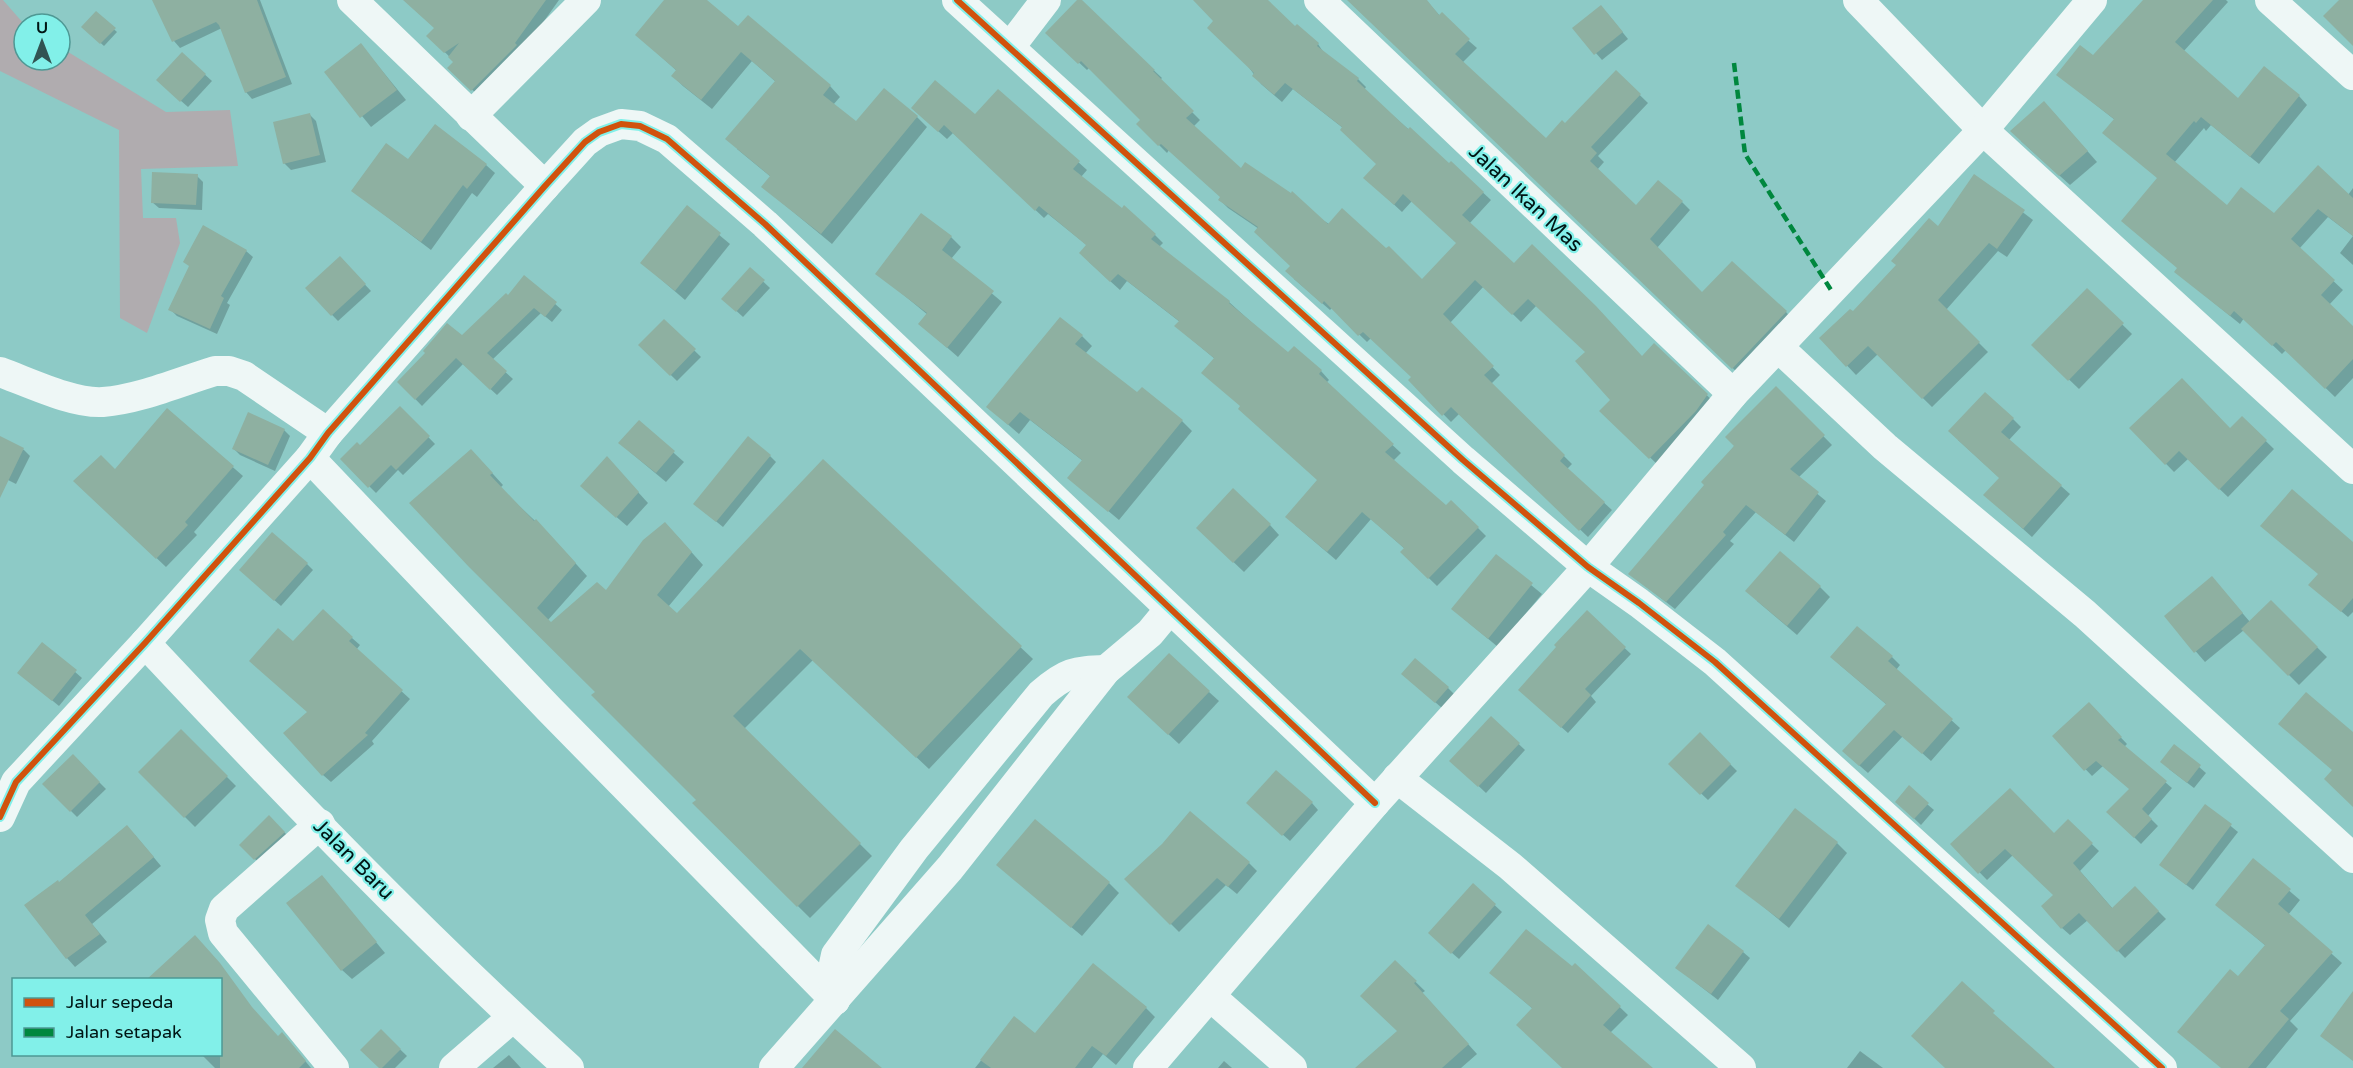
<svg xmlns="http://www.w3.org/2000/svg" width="2353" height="1068" viewBox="0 0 2353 1068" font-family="'Varela Round',sans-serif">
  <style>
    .green { fill: #b0acaf }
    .shadow { fill: #0003 }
    .building { fill: #8eb0a1 }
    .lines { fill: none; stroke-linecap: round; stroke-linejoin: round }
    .minor { stroke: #eef7f6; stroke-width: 30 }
    .quiet { stroke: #00873e; stroke-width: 4.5; stroke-dasharray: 9 4.5; stroke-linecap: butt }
    .cycleway-casing { stroke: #82f0e9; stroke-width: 10 }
    .cycleway { stroke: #d1520d; stroke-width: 6 }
    .labels { text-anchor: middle; stroke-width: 4.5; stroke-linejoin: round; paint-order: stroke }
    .street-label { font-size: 21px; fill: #001514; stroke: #82f0e9 }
  </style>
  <rect width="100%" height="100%" fill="#8dcac6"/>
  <!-- green -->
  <polygon class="green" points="0,0 3,0 24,24 24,60 60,60 60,47 166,112 230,110 238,166 141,169 143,218 176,218 180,243 147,333 120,318 119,130 0,71"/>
  <!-- shadow -->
  <g class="shadow">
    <polygon points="160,0 260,0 292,84 252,99 246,92 222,28 180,48 174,41 155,2"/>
    <polygon points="404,0 559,0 522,52 480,97 449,68 455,62 428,36 435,28"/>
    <polygon points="666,0 705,0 739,28 748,17 830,86 840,97 833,105 856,123 917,117 927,127 832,244 763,187 771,177 737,149 776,82 752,61 712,109 683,86 673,76 677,71 637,35"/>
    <polygon points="1079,0 1162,78 1160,80 1200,120 1193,127 1241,170 1422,281 1458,243 1412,201 1402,212 1373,185 1378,164 1343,128 1293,89 1282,102 1261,84 1215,21 1195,0 1267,0 1295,28 1318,44 1324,53 1358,79 1366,87 1364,90 1449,165 1451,163 1491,200 1469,224 1514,265 1642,358 1654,345 1715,403 1658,465 1601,411 1612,400 1587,352 1537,305 1521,322 1484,286 1450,323 1500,375 1491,384 1572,464 1567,469 1612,510 1588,537 1459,414 1451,422 1410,380 1413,377 1371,338 1367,342 1332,308 1330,310 1294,279 1292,266 1259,229 1228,208 1220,200 1222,198 1169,150 1167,153 1138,124 1142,120 1089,68 1087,70 1047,33"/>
    <polygon points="1348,0 1426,0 1440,16 1477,48 1462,63 1546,140 1565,125 1616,72 1648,103 1598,156 1604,162 1597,170 1636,207 1682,202 1690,210 1657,248 1702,294 1786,312 1794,321 1741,376"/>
    <polygon points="2145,0 2226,0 2228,2 2183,52 2238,101 2299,96 2307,105 2259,164 2211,125 2206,131 2204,128 2174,163 2227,207 2274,215 2348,195 2353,188 2353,265 2340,253 2353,236 2328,217 2299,249 2343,290 2329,305 2353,328 2353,378 2335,397 2286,350 2282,354 2244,318 2240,324 2176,272 2179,269 2158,179 2115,120 2058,75 2094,57"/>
    <polygon points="96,13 117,32 104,46 83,27"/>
    <polygon points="1607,13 1628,39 1602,60 1574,28"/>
    <polygon points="361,45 406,100 371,127 326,72"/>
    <polygon points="182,54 212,81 188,107 164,86"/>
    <polygon points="999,91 1087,170 1081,177 1155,235 1163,243 1159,247 1229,302 1288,355 1294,348 1321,371 1329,380 1326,383 1401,453 1393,461 1446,507 1452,502 1486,536 1437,586 1402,552 1405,549 1371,519 1336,560 1295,525 1319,480 1242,407 1215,359 1185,334 1180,322 1127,281 1120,290 1089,262 1088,246 1048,214 1044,218 953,133 947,139 921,116 976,116"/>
    <polygon points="2054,113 2097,162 2070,185 2021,141"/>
    <polygon points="310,115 316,121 326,162 291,170 284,163"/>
    <polygon points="486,165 495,173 477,197 472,193 431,250 353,191"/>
    <polygon points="197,176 203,182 202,210 159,208 152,202"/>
    <polygon points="1975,176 2033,220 2007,257 1998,251 1946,310 1988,352 1932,407 1878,354 1856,375 1821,338 1853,313 1938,228"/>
    <polygon points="687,208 730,244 685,300 642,263"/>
    <polygon points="951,237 961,247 951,259 1002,302 958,357 920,324 928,315 877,273"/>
    <polygon points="246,251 253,257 227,303 230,305 217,334 177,316 170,309"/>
    <polygon points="340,258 371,291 338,321 307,289"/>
    <polygon points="750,269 770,288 743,317 730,305"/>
    <polygon points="524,277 562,310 552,322 541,313 492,360 513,379 497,395 463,364 422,406 399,382 427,353 462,337 508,297"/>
    <polygon points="2087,290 2132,334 2079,389 2033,345"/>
    <polygon points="664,321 701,357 677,381 640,345"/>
    <polygon points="1082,336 1092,346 1085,354 1138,394 1182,421 1192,431 1119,520 1069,478 1083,461 1030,420 1019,434 988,407"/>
    <polygon points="1776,388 1832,445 1798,478 1826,501 1794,542 1756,512 1730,541 1734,544 1675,609 1630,574 1706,485"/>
    <polygon points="400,408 435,444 403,475 398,470 376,493 342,459 360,447"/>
    <polygon points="167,410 243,476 194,532 197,535 166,567 85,490 115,471"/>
    <polygon points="2242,418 2274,449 2228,497 2188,459 2174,472 2131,428 2230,430"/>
    <polygon points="2013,419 2021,427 2009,440 2070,494 2032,537 1994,503 2000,478 1958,440"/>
    <polygon points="639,422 684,462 666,482 630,452"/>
    <polygon points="284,430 290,436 275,471 240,455 233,448"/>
    <polygon points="0,438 24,450 30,456 16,484 0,476"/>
    <polygon points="770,456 776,462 723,527 702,510"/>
    <polygon points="823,461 1033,659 929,769 813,660 744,729 872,856 810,918 694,803 698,800 597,692 411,503 483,463 503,485 500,488 548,533 587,576 548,620 551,624 606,592 677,536 703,565 668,607 677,615"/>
    <polygon points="616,468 648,503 627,526 592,496"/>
    <polygon points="1270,525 1279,535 1244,572 1207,537"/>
    <polygon points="2353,543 2353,612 2348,617 2317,591 2320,574"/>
    <polygon points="1496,556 1542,594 1498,647 1463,618"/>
    <polygon points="307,564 313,570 281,606 247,576"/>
    <polygon points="1820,587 1830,597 1797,635 1757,601"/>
    <polygon points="2221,588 2250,622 2271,602 2327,657 2299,685 2244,630 2205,662 2166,617"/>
    <polygon points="1587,613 1631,654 1591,696 1596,702 1568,733 1526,696"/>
    <polygon points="352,638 360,645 356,650 410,699 372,741 374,744 331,782 323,775 293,644"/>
    <polygon points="43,644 82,678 59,706 26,679"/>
    <polygon points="1892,657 1900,665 1896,670 1960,728 1931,761 1903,736 1868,773 1852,759 1887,705 1840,665"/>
    <polygon points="1409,680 1448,688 1454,694 1442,708"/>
    <polygon points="1209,692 1219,701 1179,744 1139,707"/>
    <polygon points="2089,704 2127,744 2124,747 2172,788 2148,816 2158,826 2141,844 2109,812 2131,789 2103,766 2092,776 2054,736"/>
    <polygon points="1491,718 1525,750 1486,793 1452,761"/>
    <polygon points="181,731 236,786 195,827 140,772"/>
    <polygon points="1700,734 1737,771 1708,800 1670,764"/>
    <polygon points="2175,746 2206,773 2194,788 2169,769"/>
    <polygon points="73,756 106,789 77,817 44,784"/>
    <polygon points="1312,803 1318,810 1290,841 1254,809"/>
    <polygon points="1927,804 1934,810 1921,825 1903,808"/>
    <polygon points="2206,806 2238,832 2193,890 2168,871"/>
    <polygon points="269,817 291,839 261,865 241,845"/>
    <polygon points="2068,821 2099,851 2080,871 2113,909 2135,888 2166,919 2125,958 2088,920 2070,935 2062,928 2055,896 2013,855 1987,880 1952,844 2054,835"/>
    <polygon points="135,835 161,866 92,924 107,942 75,967 67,958 59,884"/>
    <polygon points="1837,843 1847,853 1789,928 1737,885"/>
    <polygon points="2253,860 2300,900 2288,915 2342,963 2290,1021 2298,1029 2266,1068 2221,1068 2238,978 2266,946 2217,905"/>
    <polygon points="1249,863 1257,871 1237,894 1226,885 1179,932 1126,879"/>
    <polygon points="1008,874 1109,883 1119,893 1082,936"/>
    <polygon points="322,877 385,953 352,979 342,970"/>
    <polygon points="1473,885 1502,912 1459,959 1436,939"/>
    <polygon points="1743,952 1750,958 1718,1000 1677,968"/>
    <polygon points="1395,962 1425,991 1422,993 1477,1054 1461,1068 1365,1068 1399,1031"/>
    <polygon points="1576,965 1628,1015 1610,1033 1650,1068 1564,1068 1533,1009 1491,973 1572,968"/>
    <polygon points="220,980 278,1038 288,1040 311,1068 215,1068 202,1055 220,1054"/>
    <polygon points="1146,1008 1155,1017 1116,1065 1103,1054 1092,1068 975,1068 1015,1018 1036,1035"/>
    <polygon points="381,1031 407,1056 395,1068 381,1068"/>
    <polygon points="1860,1051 1883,1068 1847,1068"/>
    <polygon points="509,1055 521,1068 493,1068"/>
    <polygon points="1224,1061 1232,1068 1218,1068"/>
  </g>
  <!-- building -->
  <g class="building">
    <polygon points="152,0 257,0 286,77 245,93 219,25 216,22 172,42"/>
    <polygon points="403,0 546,0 515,43 517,45 471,91 447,68 453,62 448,57 459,43 444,53 426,36 434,28"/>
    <polygon points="664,0 707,0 738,26 748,15 831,85 823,95 856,121 884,88 918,116 821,234 761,187 770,176 725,139 775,81 741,52 701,100 671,76 676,70 635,35"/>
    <polygon points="1077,0 1082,0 1155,70 1153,71 1194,111 1186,118 1241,168 1245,162 1291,193 1292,191 1328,224 1342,208 1386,248 1389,246 1422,279 1456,243 1403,194 1394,205 1363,178 1376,164 1340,130 1342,127 1285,83 1274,95 1252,76 1254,73 1207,28 1213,21 1193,0 1268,0 1295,26 1297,24 1319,43 1317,46 1359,78 1357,81 1408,129 1410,127 1449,163 1451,161 1484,192 1462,215 1514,263 1532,244 1596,306 1642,356 1654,343 1708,394 1696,411 1649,459 1599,411 1610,400 1575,361 1585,352 1528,299 1512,315 1475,280 1443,314 1494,366 1484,375 1565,455 1560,461 1605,502 1579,531 1451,407 1442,416 1408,380 1411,377 1363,332 1358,336 1324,301 1322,304 1285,271 1290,266 1254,232 1258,227 1218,200 1220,197 1161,144 1158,146 1136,124 1140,120 1081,61 1078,64 1045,33"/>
    <polygon points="1347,0 1427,0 1439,15 1442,12 1470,39 1455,54 1546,138 1562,120 1565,123 1616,70 1641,94 1591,147 1597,153 1590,161 1636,205 1658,180 1683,201 1650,239 1702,292 1732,261 1787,311 1732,369"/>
    <polygon points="2143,0 2213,0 2175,42 2238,98 2264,66 2300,95 2250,157 2201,117 2196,123 2194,121 2166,154 2227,205 2241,187 2274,213 2318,165 2353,198 2353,236 2318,209 2291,239 2335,280 2321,295 2353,326 2353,359 2325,389 2276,342 2272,346 2234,311 2230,316 2174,272 2177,268 2121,221 2157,178 2102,133 2114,119 2056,75 2080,45 2093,55"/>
    <polygon points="2339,0 2353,0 2353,46 2323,16"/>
    <polygon points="1601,5 1623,32 1594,55 1572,28"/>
    <polygon points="96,11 116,28 100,44 81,27"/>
    <polygon points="361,43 397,90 360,118 324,72"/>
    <polygon points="182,52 206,74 180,102 156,80"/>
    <polygon points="935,80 975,114 998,89 1080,161 1073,169 1122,208 1124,205 1156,234 1151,239 1230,301 1229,303 1288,352 1294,346 1322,370 1319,374 1394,444 1385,452 1446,505 1451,500 1479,527 1428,579 1400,552 1404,548 1362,512 1327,552 1285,517 1317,480 1238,409 1240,406 1201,373 1214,358 1174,326 1179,321 1118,274 1110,282 1079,253 1086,245 1039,206 1035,211 944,125 938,132 911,108"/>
    <polygon points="2044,101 2088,151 2059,176 2010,131"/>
    <polygon points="310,113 320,155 283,164 273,122"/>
    <polygon points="435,124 487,164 467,189 463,185 421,242 351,191 386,143 408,159"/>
    <polygon points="152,172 198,174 196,205 151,203"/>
    <polygon points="1974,174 2025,210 1997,249 1989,243 1938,300 1980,342 1922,399 1868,346 1846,367 1819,338 1850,309 1853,311 1896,265 1891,261 1929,218 1938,226"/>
    <polygon points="687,205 721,233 675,291 640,263"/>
    <polygon points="921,213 952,236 942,250 994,291 947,348 918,324 927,313 875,274"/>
    <polygon points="203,225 247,250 221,296 224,298 210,329 168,310 189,266 183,262"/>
    <polygon points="340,256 366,284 331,316 305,288"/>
    <polygon points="750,267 765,280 736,312 721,299"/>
    <polygon points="524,275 557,302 545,317 534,308 487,353 507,371 490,390 456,358 415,400 397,382 425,353 423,351 447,323 462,335 506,293 508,295"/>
    <polygon points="2087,288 2124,323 2068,381 2031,345"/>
    <polygon points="1060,317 1083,335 1075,344 1137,392 1142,387 1183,420 1108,512 1067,478 1082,460 1020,412 1008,425 986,407"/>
    <polygon points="664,319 696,349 670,376 638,345"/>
    <polygon points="2182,378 2230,428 2242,416 2267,440 2219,490 2179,451 2165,465 2129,428"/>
    <polygon points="1776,386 1825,435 1790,469 1819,492 1785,535 1746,505 1723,532 1726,535 1666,602 1628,574 1704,485 1701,482 1734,446 1725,437"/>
    <polygon points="1985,392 2014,418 2001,432 2062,485 2023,529 1983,495 1999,478 1948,431"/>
    <polygon points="400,406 430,436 396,470 391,465 368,488 340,459 357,442 360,445"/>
    <polygon points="167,408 234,466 185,522 188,525 156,559 73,481 101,455 115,469"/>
    <polygon points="248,412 285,429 268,465 232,449"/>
    <polygon points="639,420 675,451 656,473 618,443"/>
    <polygon points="0,436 24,448 0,498"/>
    <polygon points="748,436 771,455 716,522 693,504"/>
    <polygon points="471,449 493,473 490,475 534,521 536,519 576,563 537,608 551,622 597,582 606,590 643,540 665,522 692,552 657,595 677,613 823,459 1022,646 916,758 800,649 733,716 861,843 797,907 692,803 696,800 591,695 595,692 469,567 409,503"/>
    <polygon points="607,456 639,492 616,518 580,486"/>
    <polygon points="1233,488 1271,524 1233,563 1196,528"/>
    <polygon points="2292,489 2353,542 2353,598 2341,612 2308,585 2318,574 2260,526"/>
    <polygon points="272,532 308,563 274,601 239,570"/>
    <polygon points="1780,551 1821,586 1787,626 1745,591"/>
    <polygon points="1496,554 1533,583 1488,639 1451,609"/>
    <polygon points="2212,576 2243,613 2194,653 2164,616"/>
    <polygon points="2271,600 2318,647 2288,676 2241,629"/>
    <polygon points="323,609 353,637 349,641 403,690 365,733 368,735 322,776 283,733 307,712 249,661 278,628 293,641"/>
    <polygon points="1587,610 1626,647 1585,689 1591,695 1561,728 1518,690 1556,647 1554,645"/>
    <polygon points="1857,626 1893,656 1888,661 1953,719 1922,754 1894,730 1859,766 1842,751 1886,704 1830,657"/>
    <polygon points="42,642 77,670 52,701 17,673"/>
    <polygon points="1169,653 1210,691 1168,735 1127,697"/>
    <polygon points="1415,658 1449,687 1435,703 1401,674"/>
    <polygon points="2306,692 2353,732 2353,807 2324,779 2332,770 2278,724"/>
    <polygon points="2089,702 2122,737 2118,740 2167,781 2142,809 2152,819 2134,838 2106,812 2129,789 2096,761 2084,771 2052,736"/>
    <polygon points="1491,716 1520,743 1478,787 1449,761"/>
    <polygon points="181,729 228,776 184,818 138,772"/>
    <polygon points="1700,732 1731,764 1700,795 1668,764"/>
    <polygon points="2174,744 2201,765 2187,783 2160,762"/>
    <polygon points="73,754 100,782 70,812 42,784"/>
    <polygon points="1276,770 1313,802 1282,836 1246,803"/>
    <polygon points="1909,785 1929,803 1914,819 1895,802"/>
    <polygon points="2010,788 2054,833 2068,819 2093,843 2073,863 2112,908 2135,886 2159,911 2117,952 2079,913 2061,929 2041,906 2053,895 2005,849 1978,874 1950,844"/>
    <polygon points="2205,804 2232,824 2186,885 2159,865"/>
    <polygon points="1795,808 1838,842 1779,919 1735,886"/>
    <polygon points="1190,811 1250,862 1228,887 1217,878 1170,925 1124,879 1162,844"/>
    <polygon points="269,815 285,832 254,860 239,845"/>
    <polygon points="1035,819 1110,882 1071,928 996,865"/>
    <polygon points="127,825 154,857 85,915 100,934 66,959 24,905 58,880 59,882"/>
    <polygon points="2253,858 2291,889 2278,904 2333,952 2280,1011 2289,1019 2248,1068 2221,1068 2177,1032 2230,969 2238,976 2265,945 2215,905"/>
    <polygon points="322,875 377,942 341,971 286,903"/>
    <polygon points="1473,883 1496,904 1451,954 1428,933"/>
    <polygon points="1708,924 1744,951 1711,994 1675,968"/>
    <polygon points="1526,929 1572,966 1575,963 1621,1006 1603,1025 1653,1068 1562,1068 1516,1025 1532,1008 1489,973"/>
    <polygon points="195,935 220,963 252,1007 278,1036 282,1032 306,1061 299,1068 220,1068 220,980 146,980"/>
    <polygon points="1395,960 1417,981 1414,983 1469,1044 1442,1068 1355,1068 1397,1031 1360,996"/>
    <polygon points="1093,963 1147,1007 1106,1056 1092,1046 1075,1068 991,1068 980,1060 1014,1016 1035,1033"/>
    <polygon points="1962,981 1995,1011 1993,1013 2055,1068 1945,1068 1911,1036"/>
    <polygon points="2353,991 2353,1061 2320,1036"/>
    <polygon points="381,1029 401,1049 382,1068 379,1068 360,1050"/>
    <polygon points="835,1029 882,1068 802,1068"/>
  </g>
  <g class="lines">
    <!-- minor -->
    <g class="minor">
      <polyline points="352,0 545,186"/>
      <polyline points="957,0 1463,460 1588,567 1639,603 1715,662 2162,1068"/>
      <polyline points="1319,0 1733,394"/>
      <polyline points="1858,0 1983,130 2353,469"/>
      <polyline points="2270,0 2353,75"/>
      <polyline points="1010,47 1046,0"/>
      <polyline points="471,116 586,0"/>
      <polyline points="1779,348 1885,447 2085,614 2353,858"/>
      <path d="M0 372C28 382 73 404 103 402 140 399 179 382 215 371H229L244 376 328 433"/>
      <polyline points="310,458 550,710 835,1000"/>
      <path d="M145 643C282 789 421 934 569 1068"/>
      <polyline points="1397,778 1510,866 1741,1068"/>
      <polyline points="0,817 16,782 145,643 310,458 328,433 545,186 585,142 599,132 621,124 640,126 667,139 765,224 1375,803"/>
      <polyline points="320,824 224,909 220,920 223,933 334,1068"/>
      <polyline points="1210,996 1292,1068"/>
      <path d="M835 1000 833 969 836 955 914 849 1041 694C1066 672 1074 671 1106 670"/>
      <polyline points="454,1068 513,1017"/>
      <polyline points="774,1068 950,868 1106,670 1150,633 1169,610"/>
      <polyline points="1148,1068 1375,803 1588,567 1733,394 1983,130 2092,0"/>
    </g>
    <!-- quiet -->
    <polyline class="quiet" points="1734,63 1745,154 1831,290"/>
    <!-- cycleway casing -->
    <g class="cycleway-casing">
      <g id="cycleway">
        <polyline points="957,0 1463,460 1588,567 1639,603 1715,662 2162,1068"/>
        <polyline points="0,817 16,782 145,643 310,458 328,433 545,186 585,142 599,132 621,124 640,126 667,139 765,224 1375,803"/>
      </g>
    </g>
    <!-- cycleway -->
    <use href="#cycleway" class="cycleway"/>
  </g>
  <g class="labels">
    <!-- street labels -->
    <g class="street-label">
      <text transform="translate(1526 198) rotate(43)" y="7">Jalan Ikan Mas</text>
      <text transform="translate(354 859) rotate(45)" y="7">Jalan Baru</text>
    </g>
  </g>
  <!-- legend -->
  <rect x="12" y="978" width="210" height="78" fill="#82f0e9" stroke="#4e9894" stroke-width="1.5"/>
  <rect x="24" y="998" width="30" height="9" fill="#d1520d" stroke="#4e9894" stroke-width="1.5"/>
  <text x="66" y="1008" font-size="18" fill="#001514">Jalur sepeda</text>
  <rect x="24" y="1028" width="30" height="9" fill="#00873e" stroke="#4e9894" stroke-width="1.5"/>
  <text x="66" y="1038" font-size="18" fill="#001514">Jalan setapak</text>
  <!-- north arrow -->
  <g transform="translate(42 42)"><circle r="28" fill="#82f0e9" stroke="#4e9894" stroke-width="1.5"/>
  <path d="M0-4.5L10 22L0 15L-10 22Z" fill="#315452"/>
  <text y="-9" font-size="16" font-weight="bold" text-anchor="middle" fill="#001514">U</text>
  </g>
</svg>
